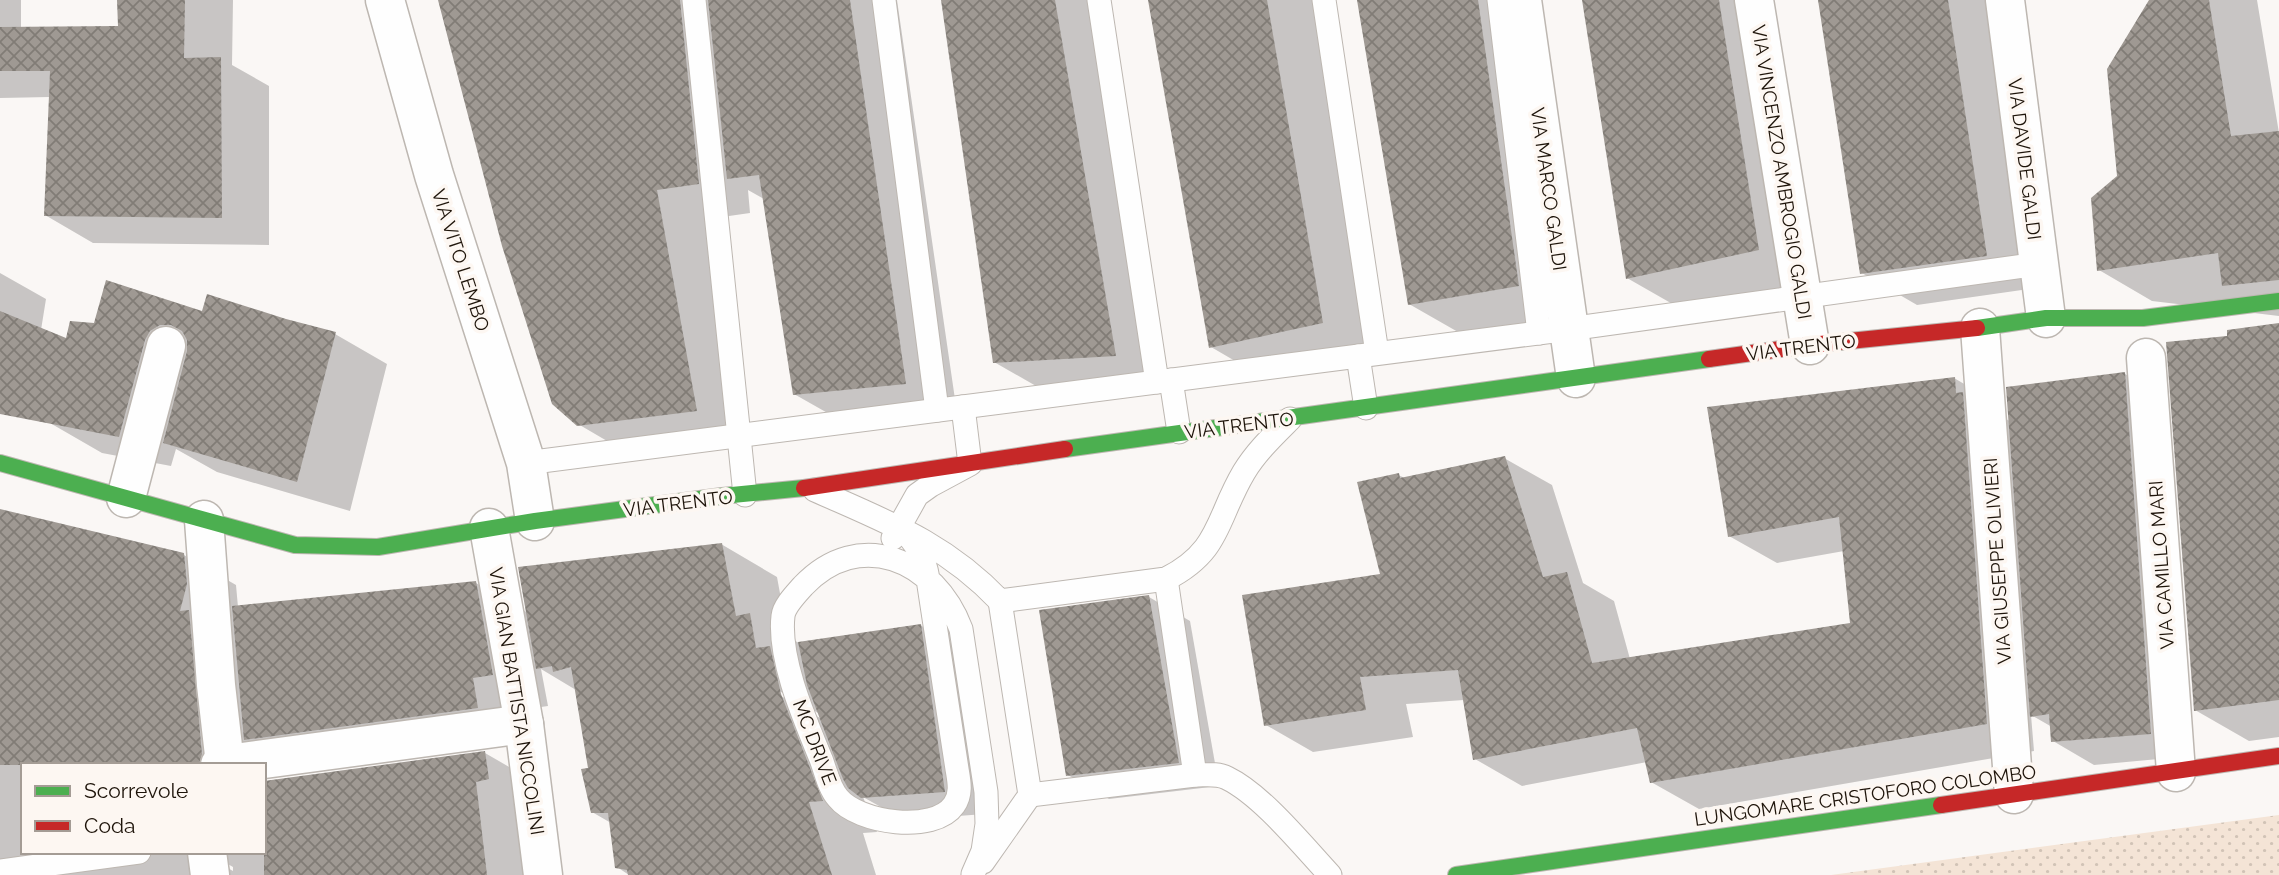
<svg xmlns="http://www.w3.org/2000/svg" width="2279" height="875" viewBox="0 0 2279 875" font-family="Raleway,sans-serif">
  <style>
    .green { fill: url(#green-dots) }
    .shadow { fill: #0003; fill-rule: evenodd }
    .building { fill: url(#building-cross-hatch) }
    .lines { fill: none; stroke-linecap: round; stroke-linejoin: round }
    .lane-casing { stroke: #bdb7b1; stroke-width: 25 }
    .street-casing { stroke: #bdb7b1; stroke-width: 41 }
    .fast-casing { stroke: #bdb7b1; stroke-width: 18 }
    .jam-casing { stroke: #bdb7b1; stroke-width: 18 }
    .lane { stroke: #fefefe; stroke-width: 23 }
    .street { stroke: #fefefe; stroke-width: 38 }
    .fast { stroke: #4caf50; stroke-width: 16 }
    .jam { stroke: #c62828; stroke-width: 16 }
    .labels { text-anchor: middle; stroke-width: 7; stroke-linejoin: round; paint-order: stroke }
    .street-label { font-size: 19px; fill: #1e140a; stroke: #fdf7f2 }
  </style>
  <defs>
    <pattern id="green-dots" width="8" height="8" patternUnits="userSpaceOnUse" patternTransform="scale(1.75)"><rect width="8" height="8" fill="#f4e4d6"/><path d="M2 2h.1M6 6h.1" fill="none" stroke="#d1c3b6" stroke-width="1.8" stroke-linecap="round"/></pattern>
    <pattern id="building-cross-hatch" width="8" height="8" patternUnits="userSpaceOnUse" patternTransform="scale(1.75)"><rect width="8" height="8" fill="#9f9993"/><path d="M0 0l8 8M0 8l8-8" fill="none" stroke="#817c76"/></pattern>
  </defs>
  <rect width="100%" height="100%" fill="#faf7f5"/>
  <!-- green -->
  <polygon class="green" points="2279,815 2279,875 1831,875"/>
  <!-- shadow -->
  <g class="shadow">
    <polygon points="0,0 21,0 21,29 119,28 119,0 233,0 232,65 269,86 269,245 93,243 45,215 50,97 0,98"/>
    <polygon points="439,0 897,0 957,413 847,424 794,394 764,199 748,190 750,213 708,219 748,440 631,455 578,424"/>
    <polygon points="943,0 1105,0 1170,387 1050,394 994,362"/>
    <polygon points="1150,0 1317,0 1377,354 1266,379 1211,347"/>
    <polygon points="1359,0 1528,0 1574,317 1465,336 1409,304"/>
    <polygon points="1583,0 1768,0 1814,282 1683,310 1627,278"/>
    <polygon points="1820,0 1998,0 2042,287 1917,305 1862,273"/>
    <polygon points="2151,0 2257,0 2279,133 2279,316 2152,301 2099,270 2119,177"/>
    <polygon points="0,273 46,299 41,330 68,341 95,325 203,313 335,334 387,364 350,511 217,472 176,449 171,466 102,453 50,423 0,409"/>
    <polygon points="2279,325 2279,737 2249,741 2195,710 2229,337"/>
    <polygon points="2125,374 2165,397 2191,756 2094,765 2053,741 2052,727 2031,715 2034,751 1699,809 1651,782 1647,762 1522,786 1475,759 1464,700 1406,704 1413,737 1313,752 1266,725 1382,575 1398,475 1405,478 1504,458 1552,485 1583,583 1614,601 1630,659 1852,624 1844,551 1777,563 1729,536 1954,378 2002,406 2003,417 2011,422"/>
    <path d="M0 511 184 555 236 585 238 607 476 583 528 613 721 544 777 577 788 637 799 643 920 625 961 649 985 814 904 820 863 797 877 832 863 833 876 875H629L617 867 611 823 592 812 590 769 576 690 541 669 548 706 527 709 301 771 249 741 252 765H23V852H200L233 871V867L207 852H264L485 753 537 783 535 875H0ZM774 688 820 714V718L772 691Z"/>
    <polygon points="1149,597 1190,621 1219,786 1109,799 1068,775"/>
  </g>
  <!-- building -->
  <g class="building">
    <polygon points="117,0 185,0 184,58 221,57 222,218 44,216 50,71 0,71 0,27 118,26"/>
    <polygon points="438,0 680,0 699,184 657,190 697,411 577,426 552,404 502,246"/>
    <polygon points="708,0 850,0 906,384 793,395 759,175 727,179"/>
    <polygon points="941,0 1055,0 1116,356 993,363"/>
    <polygon points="1148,0 1267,0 1323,323 1209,348"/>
    <polygon points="1357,0 1478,0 1519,286 1408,305"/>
    <polygon points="1582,0 1719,0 1759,250 1626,279"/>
    <polygon points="1818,0 1948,0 1987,256 1860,274"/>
    <polygon points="2149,0 2209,0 2231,136 2279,131 2279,280 2222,286 2218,253 2097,271 2091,198 2117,176 2107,69"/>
    <polygon points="106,280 202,311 207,294 286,319 336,332 297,482 163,443 187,351 187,340 182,331 171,325 160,325 150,331 145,340 119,437 0,414 0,311 66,338 70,321 94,323"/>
    <polygon points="2279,323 2279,700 2194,711 2166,342 2227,336 2227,330"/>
    <polygon points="2125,372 2151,734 2051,742 2049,714 2030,717 2006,387"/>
    <polygon points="1955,377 1956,393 1963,392 1987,724 1650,783 1637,728 1473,760 1458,670 1360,677 1366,710 1264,726 1242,595 1380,574 1357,482 1399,473 1400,478 1505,456 1543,577 1567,572 1592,663 1850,623 1839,517 1728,537 1707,407"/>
    <polygon points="0,509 184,553 187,584 180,611 189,610 202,754 199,765 0,765"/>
    <polygon points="722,543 736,616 750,613 756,648 770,646 781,694 823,801 809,802 832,875 628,875 627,870 615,868 608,813 591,813 581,769 588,768 571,667 553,672 552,666 536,669 518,567"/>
    <polygon points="476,581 493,675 473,678 478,708 244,740 232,606"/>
    <polygon points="1149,595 1179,763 1066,776 1039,610"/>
    <polygon points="921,624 945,792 861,798 848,788 843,779 807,685 798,642"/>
    <polygon points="485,751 489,779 476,782 487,875 264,875 264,781"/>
  </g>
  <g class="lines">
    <!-- lane casing -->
    <g class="lane-casing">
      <g id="lane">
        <polyline points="694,0 745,495"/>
        <polyline points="884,0 937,410"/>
        <polyline points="1099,0 1157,382"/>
        <polyline points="1324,0 1377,353"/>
        <polyline points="1499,0 1539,333"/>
        <polyline points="1358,356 1366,408"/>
        <polyline points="1171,380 1179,432"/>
        <polyline points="526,463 1569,329 2038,264"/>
        <path d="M815 490C887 522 945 543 1000 601L1166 579C1221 551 1216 519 1244 472 1256 452 1274 435 1290 419"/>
        <path d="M900 527C917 544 924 555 928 579L957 769C959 781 962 794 954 805 934 834 858 823 838 798 829 788 826 772 821 759 805 720 778 659 783 616 784 606 796 594 803 586 859 527 935 559 961 629L986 792 987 824 983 851 973 874"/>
        <polyline points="893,538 917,495 931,485 970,464 963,407"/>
        <polyline points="1166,579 1195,775"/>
        <path d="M1030 795 1195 775C1206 775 1217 773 1227 778 1262 795 1303 846 1330 875"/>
        <polyline points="983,862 1030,795 1000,601"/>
        <polyline points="0,871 139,852"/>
      </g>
    </g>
    <!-- street casing -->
    <g class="street-casing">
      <g id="street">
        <polyline points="385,0 434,175 526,463 535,521"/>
        <polyline points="1522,0 1576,378"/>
        <polyline points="1754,0 1810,345"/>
        <polyline points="2005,0 2046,318"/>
        <polyline points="1980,328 2014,794"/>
        <polyline points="2146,358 2176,772"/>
        <polyline points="126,498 166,346"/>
        <polyline points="204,520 216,685 225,764"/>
        <polyline points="489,528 524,724 543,875"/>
        <polyline points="220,765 524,724"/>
        <polyline points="207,852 210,875"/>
      </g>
    </g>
    <!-- fast casing -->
    <g class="fast-casing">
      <g id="fast">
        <polyline points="1977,328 2046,318 2143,318 2279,301"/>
        <polyline points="1065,449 1709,359"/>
        <polyline points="0,463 295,545 378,547 535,521 722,496 804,488"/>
        <polyline points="1456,875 1941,805"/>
      </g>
    </g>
    <!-- jam casing -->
    <g class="jam-casing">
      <g id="jam">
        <polyline points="1709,359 1810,345 1977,328"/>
        <polyline points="804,488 1065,449"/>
        <polyline points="1941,805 2279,756"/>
      </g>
    </g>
    <!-- lane -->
    <use href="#lane" class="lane"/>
    <!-- street -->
    <use href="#street" class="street"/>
    <!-- fast -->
    <use href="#fast" class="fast"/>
    <!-- jam -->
    <use href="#jam" class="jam"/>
  </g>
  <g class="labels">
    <!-- street labels -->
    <g class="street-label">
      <text transform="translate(2025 159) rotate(83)" y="7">VIA DAVIDE GALDI</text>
      <text transform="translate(1782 172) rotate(81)" y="7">VIA VINCENZO AMBROGIO GALDI</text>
      <text transform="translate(1549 189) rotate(82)" y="7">VIA MARCO GALDI</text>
      <text transform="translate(461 260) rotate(72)" y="7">VIA VITO LEMBO</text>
      <text transform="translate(1801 347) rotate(-7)" y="7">VIA TRENTO</text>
      <text transform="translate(1239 425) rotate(-7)" y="7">VIA TRENTO</text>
      <text transform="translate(678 503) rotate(-7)" y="7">VIA TRENTO</text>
      <text transform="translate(1997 561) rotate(-94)" y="7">VIA GIUSEPPE OLIVIERI</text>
      <text transform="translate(2161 565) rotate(-94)" y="7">VIA CAMILLO MARI</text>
      <text transform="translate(517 701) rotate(81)" y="7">VIA GIAN BATTISTA NICCOLINI</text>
      <text transform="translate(815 742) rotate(69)" y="7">MC DRIVE</text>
      <text transform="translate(1865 795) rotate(-8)" y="7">LUNGOMARE CRISTOFORO COLOMBO</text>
    </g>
  </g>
  <!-- legend -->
  <rect x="21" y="763" width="245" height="91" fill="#fdf7f2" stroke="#a49c95" stroke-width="2"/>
  <rect x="35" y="786" width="35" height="10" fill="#4caf50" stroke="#a49c95" stroke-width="2"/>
  <text x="84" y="798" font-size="21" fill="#1e140a">Scorrevole</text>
  <rect x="35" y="821" width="35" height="10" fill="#c62828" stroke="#a49c95" stroke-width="2"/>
  <text x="84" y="833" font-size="21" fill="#1e140a">Coda</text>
</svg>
